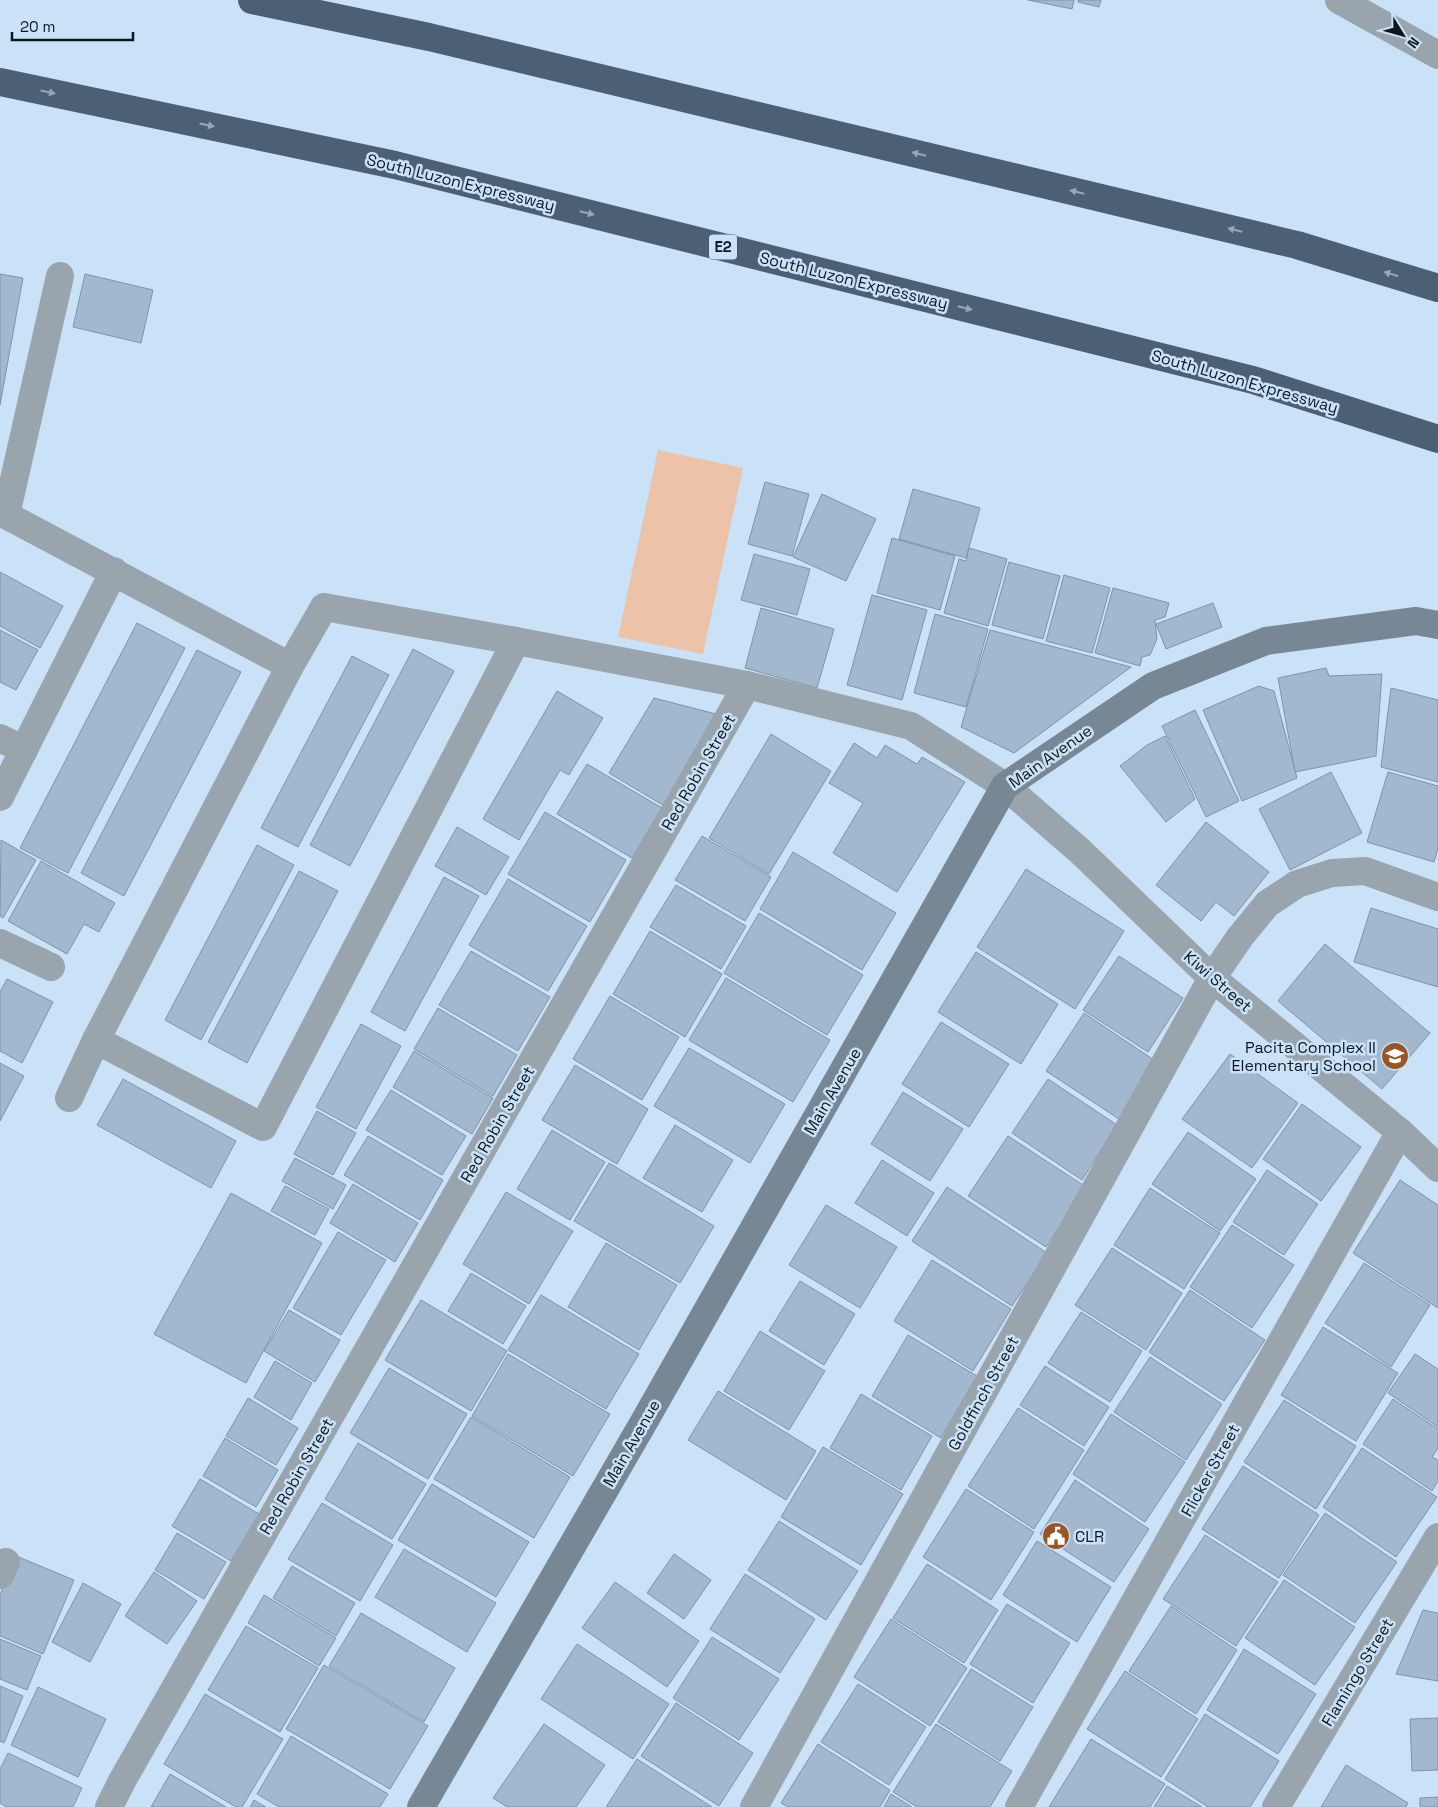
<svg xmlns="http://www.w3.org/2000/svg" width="1438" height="1807" viewBox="0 0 1438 1807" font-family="'Space Grotesk',sans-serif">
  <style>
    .green { fill: #ecc2a8 }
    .building { fill: #a1b8ce; stroke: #7d94a8 }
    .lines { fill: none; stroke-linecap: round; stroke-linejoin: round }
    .street { stroke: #99a4ad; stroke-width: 28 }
    .secondary { stroke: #788795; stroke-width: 28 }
    .highway { stroke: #4b6074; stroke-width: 28 }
    .oneway { fill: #91a8bd }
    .labels { text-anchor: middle; stroke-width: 5; stroke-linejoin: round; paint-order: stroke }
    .shield { fill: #cae2f8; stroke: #46535f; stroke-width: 1 }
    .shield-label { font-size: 15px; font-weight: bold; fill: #0d161d }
    .street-label { font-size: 16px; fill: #0d161d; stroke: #cae2f8 }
    .poi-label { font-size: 16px; fill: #0d161d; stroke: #cae2f8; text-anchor: end }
  </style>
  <rect width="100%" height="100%" fill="#cae2f8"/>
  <!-- green -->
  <polygon class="green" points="658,450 743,468 703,654 618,637"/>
  <!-- building -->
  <g class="building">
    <polygon points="1028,0 1074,0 1072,9"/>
    <polygon points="1078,0 1101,0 1099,7 1078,2"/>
    <polygon points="0,274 23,278 0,405"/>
    <polygon points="85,274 153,290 141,343 73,327"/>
    <polygon points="765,482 809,494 792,556 748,544"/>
    <polygon points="913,489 980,508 966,558 899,539"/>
    <polygon points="822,494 876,519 846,581 793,557"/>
    <polygon points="892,538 955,556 940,610 877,593"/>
    <polygon points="969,548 1007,559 988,626 944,613 959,559 966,561"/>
    <polygon points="754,554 810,569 797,615 741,600"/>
    <polygon points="1009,562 1060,576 1043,639 992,625"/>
    <polygon points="0,572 63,606 40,648 0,626"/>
    <polygon points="1064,575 1110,588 1092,653 1046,641"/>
    <polygon points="1113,588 1169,603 1165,617 1155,620 1157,639 1150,655 1142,657 1140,666 1095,653"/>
    <polygon points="872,595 927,610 902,700 847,685"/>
    <polygon points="1213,603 1222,627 1166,649 1156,624"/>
    <polygon points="761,608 834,629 817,688 745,668"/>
    <polygon points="935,614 988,629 966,707 914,693"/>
    <polygon points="137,623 185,648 68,873 20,848"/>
    <polygon points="0,630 38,650 16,690 0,682"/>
    <polygon points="990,630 1131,667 1014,753 961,727"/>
    <polygon points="413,649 454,671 350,866 310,845"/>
    <polygon points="197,650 241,672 124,896 81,873"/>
    <polygon points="352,656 389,675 298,847 261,828"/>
    <polygon points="1326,668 1329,676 1382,674 1376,756 1295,772 1278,678"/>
    <polygon points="1259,686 1274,691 1297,778 1242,801 1203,710"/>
    <polygon points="1391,688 1438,700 1438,782 1381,767"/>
    <polygon points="557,691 603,718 569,775 560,770 519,840 483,819"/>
    <polygon points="654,698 720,715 666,807 609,773"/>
    <polygon points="1195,710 1239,801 1206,817 1162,726"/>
    <polygon points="771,734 831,771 769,874 709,838"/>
    <polygon points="1165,736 1195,799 1166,822 1120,766 1147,745"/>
    <polygon points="854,743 877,758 885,745 917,764 922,757 965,782 897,892 833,853 863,803 829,783"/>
    <polygon points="587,764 662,808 632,858 557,814"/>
    <polygon points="1331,772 1362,833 1290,870 1259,809"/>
    <polygon points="1388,772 1438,786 1438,848 1434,862 1367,842"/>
    <polygon points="545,812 626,860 590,922 508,874"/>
    <polygon points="1206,822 1269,872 1234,916 1216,902 1201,921 1156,885"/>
    <polygon points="457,827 509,857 486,895 435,866"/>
    <polygon points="702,836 771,877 745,921 675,880"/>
    <polygon points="1,840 36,860 3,918 0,916"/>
    <polygon points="257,845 294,865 201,1040 165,1020"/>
    <polygon points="793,852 896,913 862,970 760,909"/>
    <polygon points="41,861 115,903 99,932 84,924 67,954 8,921"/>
    <polygon points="1026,869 1124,931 1075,1009 977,947"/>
    <polygon points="299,871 338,891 247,1063 208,1042"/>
    <polygon points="444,877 479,896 405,1031 371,1012"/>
    <polygon points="508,879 587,926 548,991 469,945"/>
    <polygon points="676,885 746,926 721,969 650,927"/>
    <polygon points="1371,908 1438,929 1438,987 1354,962"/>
    <polygon points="759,913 863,975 827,1035 724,973"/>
    <polygon points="650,931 722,974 685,1037 613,994"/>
    <polygon points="1325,944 1430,1033 1382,1089 1278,1001"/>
    <polygon points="471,951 550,997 518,1051 439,1005"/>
    <polygon points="976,952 1058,1004 1021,1064 938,1012"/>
    <polygon points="1119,956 1183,998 1148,1052 1083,1010"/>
    <polygon points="726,978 830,1040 793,1102 689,1040"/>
    <polygon points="7,979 53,1002 22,1063 0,1051 0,992"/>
    <polygon points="610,996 679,1037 642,1100 573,1059"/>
    <polygon points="438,1008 517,1055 493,1096 414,1049"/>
    <polygon points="1084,1013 1157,1062 1119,1119 1046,1071"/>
    <polygon points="941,1022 1009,1064 969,1127 902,1084"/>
    <polygon points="361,1024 401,1046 356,1129 316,1107"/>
    <polygon points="689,1048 785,1104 750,1163 654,1106"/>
    <polygon points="414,1051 493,1098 472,1134 393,1087"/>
    <polygon points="1230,1054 1298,1103 1252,1168 1182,1119"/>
    <polygon points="0,1063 24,1076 0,1121"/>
    <polygon points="575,1065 648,1109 617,1164 542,1120"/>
    <polygon points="123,1079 236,1141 211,1188 97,1125"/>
    <polygon points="1048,1079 1117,1125 1082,1180 1012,1133"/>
    <polygon points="391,1090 466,1136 442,1175 366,1130"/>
    <polygon points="903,1092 963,1129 930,1181 871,1144"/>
    <polygon points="1302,1104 1361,1147 1321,1201 1263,1159"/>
    <polygon points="317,1111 356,1133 333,1175 294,1154"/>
    <polygon points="675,1125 733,1160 702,1212 643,1178"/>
    <polygon points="552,1130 605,1162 570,1220 517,1189"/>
    <polygon points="1188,1132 1256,1179 1220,1231 1152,1184"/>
    <polygon points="368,1136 443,1180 420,1220 344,1175"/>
    <polygon points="1008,1136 1086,1187 1046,1247 968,1196"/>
    <polygon points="295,1158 346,1185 333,1209 282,1181"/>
    <polygon points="882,1160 934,1193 907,1236 855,1203"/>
    <polygon points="609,1163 714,1226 680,1283 574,1221"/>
    <polygon points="1267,1170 1318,1204 1284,1255 1233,1222"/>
    <polygon points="1400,1180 1438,1205 1438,1308 1353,1253"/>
    <polygon points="353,1184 418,1223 395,1262 330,1223"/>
    <polygon points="285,1186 329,1209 315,1235 271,1211"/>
    <polygon points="947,1187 1047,1253 1012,1306 912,1241"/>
    <polygon points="1150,1188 1220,1233 1184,1289 1114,1245"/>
    <polygon points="506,1192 573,1231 529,1304 463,1264"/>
    <polygon points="231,1193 322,1243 246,1383 154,1334"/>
    <polygon points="826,1205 897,1247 860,1308 789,1265"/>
    <polygon points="1232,1225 1294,1265 1252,1328 1190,1287"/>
    <polygon points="338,1232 386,1260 341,1335 293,1308"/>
    <polygon points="606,1243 677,1285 639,1350 568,1307"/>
    <polygon points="1112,1248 1182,1293 1146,1350 1075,1305"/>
    <polygon points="932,1260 1011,1309 973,1371 894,1321"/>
    <polygon points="1364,1263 1430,1305 1391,1367 1325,1323"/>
    <polygon points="471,1273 526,1306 503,1344 448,1311"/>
    <polygon points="800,1281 855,1314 824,1365 769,1331"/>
    <polygon points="1190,1290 1265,1340 1224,1401 1149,1352"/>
    <polygon points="541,1295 639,1354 606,1409 508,1350"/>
    <polygon points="421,1300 507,1351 471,1411 385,1360"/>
    <polygon points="289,1310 340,1340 315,1382 264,1351"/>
    <polygon points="1081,1312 1142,1351 1110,1402 1048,1363"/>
    <polygon points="1323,1327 1398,1373 1356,1441 1281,1395"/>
    <polygon points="760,1331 825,1371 789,1430 724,1391"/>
    <polygon points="908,1335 977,1376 941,1438 872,1396"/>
    <polygon points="508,1354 610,1414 573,1476 472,1416"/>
    <polygon points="1415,1354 1438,1369 1438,1427 1388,1393"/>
    <polygon points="1150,1357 1222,1404 1186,1460 1114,1412"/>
    <polygon points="275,1361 312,1383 291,1420 254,1397"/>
    <polygon points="1045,1366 1109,1407 1084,1446 1020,1405"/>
    <polygon points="389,1368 467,1414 428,1479 350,1433"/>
    <polygon points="718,1391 816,1451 786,1500 688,1440"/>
    <polygon points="861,1394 932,1436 901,1490 830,1448"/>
    <polygon points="248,1398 298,1428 276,1465 226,1436"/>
    <polygon points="1393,1399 1438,1429 1438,1448 1432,1457 1438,1460 1438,1481 1432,1491 1363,1444"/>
    <polygon points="1284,1400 1356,1446 1316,1509 1244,1462"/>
    <polygon points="1018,1408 1084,1450 1034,1529 968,1486"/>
    <polygon points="1111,1414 1185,1462 1145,1522 1073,1474"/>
    <polygon points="471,1417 570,1477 534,1538 434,1479"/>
    <polygon points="225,1438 278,1470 256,1507 203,1476"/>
    <polygon points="358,1443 426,1484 392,1539 325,1499"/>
    <polygon points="823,1447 903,1494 861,1565 781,1517"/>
    <polygon points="1362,1448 1437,1497 1396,1557 1323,1507"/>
    <polygon points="1243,1466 1319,1515 1279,1578 1202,1529"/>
    <polygon points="200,1479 259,1514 231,1561 172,1526"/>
    <polygon points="1075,1480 1149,1529 1114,1582 1040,1534"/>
    <polygon points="432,1484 529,1542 496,1597 398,1540"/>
    <polygon points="966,1489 1034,1532 991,1600 923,1557"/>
    <polygon points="322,1503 393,1545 360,1601 288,1559"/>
    <polygon points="1325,1513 1397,1562 1355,1623 1283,1575"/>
    <polygon points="779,1521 858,1571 826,1620 748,1570"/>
    <polygon points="177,1533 226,1562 204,1599 155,1570"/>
    <polygon points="1205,1535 1278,1582 1236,1646 1163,1599"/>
    <polygon points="1037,1541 1111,1587 1077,1642 1003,1595"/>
    <polygon points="404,1549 496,1603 467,1652 375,1597"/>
    <polygon points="674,1554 711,1580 684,1619 647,1593"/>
    <polygon points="16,1556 74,1580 43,1654 0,1636 0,1595"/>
    <polygon points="927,1564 998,1610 964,1663 893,1618"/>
    <polygon points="292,1566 355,1603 336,1636 273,1598"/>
    <polygon points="154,1572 197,1601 167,1644 125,1616"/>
    <polygon points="745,1574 815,1619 780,1673 710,1629"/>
    <polygon points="1284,1580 1355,1627 1315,1685 1245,1638"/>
    <polygon points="615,1582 699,1641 667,1687 582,1628"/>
    <polygon points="83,1583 121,1604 90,1662 52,1642"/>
    <polygon points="264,1595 336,1638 319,1666 248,1623"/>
    <polygon points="1007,1604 1070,1643 1033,1703 970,1664"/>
    <polygon points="1171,1606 1237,1650 1196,1714 1129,1671"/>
    <polygon points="1423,1610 1438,1613 1438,1681 1396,1674"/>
    <polygon points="361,1613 455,1668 424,1722 329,1666"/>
    <polygon points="891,1619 967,1668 930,1726 854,1677"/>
    <polygon points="246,1626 318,1668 280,1732 208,1690"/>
    <polygon points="712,1637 779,1679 739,1740 673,1698"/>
    <polygon points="0,1639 41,1656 27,1690 0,1679"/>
    <polygon points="577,1644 669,1704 633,1759 541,1699"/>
    <polygon points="1244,1649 1316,1694 1278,1754 1207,1710"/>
    <polygon points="324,1665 428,1726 390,1789 286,1729"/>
    <polygon points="971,1669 1033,1707 1000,1761 938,1722"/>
    <polygon points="1125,1671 1198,1719 1161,1777 1087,1729"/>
    <polygon points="858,1684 926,1727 889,1785 821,1742"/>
    <polygon points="0,1686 23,1696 4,1743 0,1741"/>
    <polygon points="38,1687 106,1719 78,1777 11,1745"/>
    <polygon points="205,1694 283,1739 242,1807 236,1807 164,1764"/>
    <polygon points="676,1703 753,1753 719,1806 641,1756"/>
    <polygon points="1205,1714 1279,1761 1250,1807 1208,1807 1165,1779"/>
    <polygon points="1438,1718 1438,1770 1412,1771 1410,1719"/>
    <polygon points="544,1724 605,1765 576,1807 507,1807 493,1798"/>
    <polygon points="936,1724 1012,1771 990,1807 917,1807 893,1792"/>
    <polygon points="291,1736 388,1794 380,1807 279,1807 257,1794"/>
    <polygon points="1091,1739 1165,1784 1150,1807 1049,1807"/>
    <polygon points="818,1744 890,1790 880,1807 788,1807 781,1803"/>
    <polygon points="8,1753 82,1788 73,1807 7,1807 0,1803 0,1769"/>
    <polygon points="637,1759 712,1807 606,1807"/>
    <polygon points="1346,1765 1408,1803 1406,1807 1321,1807"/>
    <polygon points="170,1774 226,1807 151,1807"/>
    <polygon points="1167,1786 1202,1807 1154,1807"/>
    <polygon points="891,1794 912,1807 884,1807"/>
    <polygon points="1438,1797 1438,1807 1420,1807 1420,1798"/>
    <polygon points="254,1800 266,1807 250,1807"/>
  </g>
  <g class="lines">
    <!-- street -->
    <g class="street">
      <polyline points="1339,0 1438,55"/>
      <polyline points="0,512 290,666"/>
      <polyline points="6,515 60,276"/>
      <polyline points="0,738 24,750"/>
      <polyline points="0,797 114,571"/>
      <polyline points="0,943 51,967"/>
      <polyline points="96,1040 263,1127 516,641"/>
      <polyline points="69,1098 96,1040 290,666 324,607 516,641 747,685 911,726 1005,786 1081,852 1212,978 1400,1132 1438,1168"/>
      <polyline points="0,1575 6,1562"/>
      <polyline points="109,1807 122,1781 747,685"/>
      <polyline points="754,1807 1212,978 1240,937 1267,904 1297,884 1332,873 1365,871 1438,897"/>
      <polyline points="1019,1807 1400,1132"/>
      <polyline points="1276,1807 1438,1537"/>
    </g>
    <!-- secondary -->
    <polyline class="secondary" points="421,1807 645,1420 1005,786 1153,686 1266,641 1416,621 1438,625"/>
    <!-- highway -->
    <g class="highway">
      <polyline points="252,0 429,37 1297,245 1438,288"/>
      <polyline points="0,82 395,165 1253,380 1438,439"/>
    </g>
  </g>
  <!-- one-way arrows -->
  <defs><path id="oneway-solid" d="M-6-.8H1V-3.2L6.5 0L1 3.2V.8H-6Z" transform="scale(1.25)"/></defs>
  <g class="oneway">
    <use href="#oneway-solid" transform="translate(48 92) rotate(12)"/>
    <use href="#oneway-solid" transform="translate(207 125) rotate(12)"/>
    <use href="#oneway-solid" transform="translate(919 154) rotate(-166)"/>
    <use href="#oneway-solid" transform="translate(1077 192) rotate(-166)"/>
    <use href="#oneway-solid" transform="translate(587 213) rotate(14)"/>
    <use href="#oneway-solid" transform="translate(1235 230) rotate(-166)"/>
    <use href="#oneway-solid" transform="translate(1391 274) rotate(-163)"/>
    <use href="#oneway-solid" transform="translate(965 308) rotate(14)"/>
  </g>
  <!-- icons -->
  <defs>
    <g id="school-disc" transform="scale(1.4375)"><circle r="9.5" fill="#995625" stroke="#cae2f8"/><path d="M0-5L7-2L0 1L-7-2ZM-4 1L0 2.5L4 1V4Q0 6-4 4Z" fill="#fff"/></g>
    <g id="civic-disc" transform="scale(1.4375)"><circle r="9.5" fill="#995625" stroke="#cae2f8"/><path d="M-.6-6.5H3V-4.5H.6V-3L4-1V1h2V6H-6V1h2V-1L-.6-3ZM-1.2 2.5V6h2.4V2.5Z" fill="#fff"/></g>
  </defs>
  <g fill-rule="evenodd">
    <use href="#school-disc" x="1395" y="1056"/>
    <use href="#civic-disc" x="1056" y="1536"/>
  </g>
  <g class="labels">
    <!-- shield labels -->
    <rect class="shield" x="709" y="234.5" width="28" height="25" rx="4"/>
    <g class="shield-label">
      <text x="723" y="252">E2</text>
    </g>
    <!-- street labels -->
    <g class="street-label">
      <text transform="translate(461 182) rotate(14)" y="6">South Luzon Expressway</text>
      <text transform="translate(854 280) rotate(14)" y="6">South Luzon Expressway</text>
      <text transform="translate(1245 381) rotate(16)" y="6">South Luzon Expressway</text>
      <text transform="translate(1050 756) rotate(-35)" y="6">Main Avenue</text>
      <text transform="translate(698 772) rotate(-60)" y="6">Red Robin Street</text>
      <text transform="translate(1218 981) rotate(41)" y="6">Kiwi Street</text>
      <text transform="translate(832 1091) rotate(-60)" y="6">Main Avenue</text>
      <text transform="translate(497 1124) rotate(-60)" y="6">Red Robin Street</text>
      <text transform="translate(983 1393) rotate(-61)" y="6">Goldfinch Street</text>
      <text transform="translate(631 1443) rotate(-60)" y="6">Main Avenue</text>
      <text transform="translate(1210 1470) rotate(-61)" y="6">Flicker Street</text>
      <text transform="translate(296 1476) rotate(-60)" y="6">Red Robin Street</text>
      <text transform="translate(1357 1672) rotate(-59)" y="6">Flamingo Street</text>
    </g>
    <!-- poi labels -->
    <g class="poi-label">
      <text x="1376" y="1053">Pacita Complex II<tspan x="1376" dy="18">Elementary School</tspan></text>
      <text x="1075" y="1542" text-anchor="start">CLR</text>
    </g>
  </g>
  <!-- north arrow -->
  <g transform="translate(1403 35) rotate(127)" stroke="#cae2f8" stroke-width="4" paint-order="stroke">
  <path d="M0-4L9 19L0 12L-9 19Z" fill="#0d161d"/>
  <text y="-8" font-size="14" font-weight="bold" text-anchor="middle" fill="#0d161d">N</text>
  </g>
  <!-- scale -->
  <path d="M12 32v8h121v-8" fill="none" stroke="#0d161d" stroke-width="2.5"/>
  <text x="20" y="32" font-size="15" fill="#0d161d" stroke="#cae2f8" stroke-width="4" paint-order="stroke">20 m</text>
</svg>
